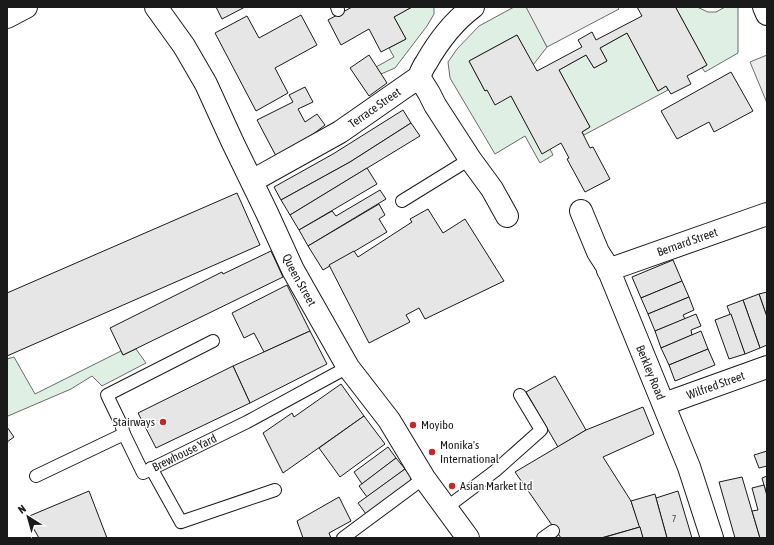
<svg xmlns="http://www.w3.org/2000/svg" width="774" height="545" viewBox="0 0 774 545" font-family="'Asap Condensed',sans-serif">
  <style>
    .green { fill: #e0efe3; stroke: #6a6a6a }
    .parking { fill: #ededed; stroke: #6a6a6a }
    .building { fill: #e6e6e6; stroke: #1a1a1a }
    .lines { fill: none; stroke-linecap: round; stroke-linejoin: round }
    .service-casing { stroke: #1a1a1a; stroke-width: 14 }
    .minor-casing { stroke: #1a1a1a; stroke-width: 24 }
    .service { stroke: #fff; stroke-width: 12 }
    .minor { stroke: #fff; stroke-width: 22 }
    .poi-dot { fill: #c62828; stroke: #fff; stroke-width: 1.5 }
    .labels { text-anchor: middle; stroke-width: 3; stroke-linejoin: round; paint-order: stroke }
    .number-label { font-size: 10px; fill: #4d4d4d }
    .street-label { font-size: 12px; fill: #1a1a1a; stroke: #fff }
    .poi-label { font-size: 12px; fill: #1a1a1a; stroke: #fff; text-anchor: start }
  </style>
  <rect width="100%" height="100%" fill="#fff"/>
  <!-- green -->
  <g class="green">
    <polygon points="412,7 434,7 434,14 427,26 395,68 381,74 376,67 394,57 389,48 406,39 394,17"/>
    <polygon points="514,7 527,7 547,47 533,65 517,35 469,61 485,91 487,90 511,96 542,153 550,149 553,155 540,163 525,136 495,154 450,78 448,62 457,49 479,26"/>
    <polygon points="678,7 697,7 708,12 716,12 725,7 738,7 738,53 705,72 702,68 707,65 676,8"/>
    <polygon points="627,33 658,91 666,86 668,90 584,135 582,132 590,127 559,70 586,55 594,68 607,61 600,48"/>
    <polygon points="136,349 146,363 102,386 92,376 71,389 8,416 7,415 7,359 14,357 35,394 121,351 123,355"/>
  </g>
  <!-- parking -->
  <g class="parking">
    <polygon points="526,7 617,7 619,9 547,47"/>
    <polygon points="767,55 767,103 750,62"/>
  </g>
  <!-- building -->
  <g class="building">
    <polygon points="216,7 245,7 222,19"/>
    <polygon points="352,7 412,7 394,17 406,39 381,52 369,29 341,45 328,20"/>
    <polygon points="637,7 678,7 676,8 707,65 687,76 691,84 671,94 666,86 658,91 627,33 600,48 607,61 594,68 586,55 559,70 590,127 582,132 590,148 593,147 610,179 585,192 567,159 569,158 561,143 542,154 511,96 495,105 487,90 485,91 469,61 517,35 537,71 582,47 578,40 592,32 596,40 642,16"/>
    <polygon points="301,15 317,45 275,68 288,93 256,111 215,33 247,16 259,38"/>
    <polygon points="369,55 387,83 369,96 350,68"/>
    <polygon points="731,72 753,111 714,132 709,122 677,139 661,111"/>
    <polygon points="305,87 313,102 298,109 305,122 317,114 325,125 312,135 276,156 257,120 293,102 289,95"/>
    <polygon points="403,110 411,123 350,162 281,200 274,187 333,154"/>
    <polygon points="411,123 420,136 290,215 281,200 350,162"/>
    <polygon points="367,168 377,184 299,230 290,215"/>
    <polygon points="380,190 386,199 308,246 299,230 332,211 336,216"/>
    <polygon points="237,193 260,245 7,356 7,293"/>
    <polygon points="379,204 385,215 379,219 387,232 323,270 308,246"/>
    <polygon points="428,209 443,233 465,219 504,281 425,319 419,308 406,315 410,322 369,343 329,265 354,251 358,257 412,222 410,219"/>
    <polygon points="271,251 283,277 123,355 110,328 222,272 223,274"/>
    <polygon points="673,260 682,281 641,298 632,277"/>
    <polygon points="682,281 689,297 648,314 641,298"/>
    <polygon points="287,285 310,331 264,352 254,333 244,338 232,313"/>
    <polygon points="767,292 767,317 759,294"/>
    <polygon points="759,294 767,317 767,345 760,348 743,300"/>
    <polygon points="689,297 694,310 683,315 685,319 655,331 648,314"/>
    <polygon points="743,300 760,348 745,354 727,306"/>
    <polygon points="696,314 701,326 691,330 692,335 661,348 655,331"/>
    <polygon points="731,314 745,354 729,359 715,320"/>
    <polygon points="310,331 327,364 250,403 233,366"/>
    <polygon points="701,331 708,349 669,365 661,348"/>
    <polygon points="708,349 715,365 675,381 669,365"/>
    <polygon points="233,366 250,403 156,448 138,413"/>
    <polygon points="555,376 586,430 558,447 526,392"/>
    <polygon points="341,384 364,416 283,473 263,433 292,413 294,417"/>
    <polygon points="643,407 654,434 603,457 631,501 640,527 601,538 561,538 515,472 586,430"/>
    <polygon points="364,416 385,444 340,477 319,448"/>
    <polygon points="7,427 14,437 7,442"/>
    <polygon points="388,447 396,458 362,484 354,472"/>
    <polygon points="767,451 767,466 759,468 754,455"/>
    <polygon points="396,458 405,469 367,497 359,486"/>
    <polygon points="405,469 411,477 411,481 366,514 358,503"/>
    <polygon points="767,476 767,496 762,478"/>
    <polygon points="742,477 752,511 760,538 735,538 719,482"/>
    <polygon points="764,485 767,496 767,538 760,538 752,511 758,510 752,488"/>
    <polygon points="89,491 107,538 39,538 27,517"/>
    <polygon points="678,491 692,538 667,538 656,498"/>
    <polygon points="655,494 656,498 667,538 643,538 631,501"/>
    <polygon points="339,497 351,521 329,533 331,538 303,538 297,521"/>
    <polygon points="640,527 643,538 602,538"/>
  </g>
  <g class="lines">
    <!-- service casing -->
    <g class="service-casing">
      <g id="service">
        <polyline points="337,7 338,10"/>
        <polyline points="402,201 470,159"/>
        <polyline points="124,434 121,424 107,395 213,341"/>
        <polyline points="151,468 181,522 275,490"/>
        <path id="s1" d="M36 476 124 434 143 473 247 422 348 367"/>
        <polyline points="446,508 495,471 541,430 520,395"/>
        <polyline points="343,538 424,478"/>
        <polyline points="543,538 553,531"/>
      </g>
    </g>
    <!-- minor casing -->
    <g class="minor-casing">
      <g id="minor">
        <path id="s2" d="M156 7 184 46 206 84 232 141 267 213 293 270 348 367 389 420 424 478 468 538"/>
        <polyline points="764,7 767,14"/>
        <polyline points="7,17 26,7"/>
        <polyline points="419,77 429,93 435,105 470,159 492,189 507,216"/>
        <path id="s3" d="M252 181 340 132 419 77C421 72 423 67 426 63 438 42 454 21 473 7"/>
        <path id="s4" d="M581 211 598 252 607 266 689 467 712 538"/>
        <path id="s5" d="M608 270 767 214"/>
        <path id="s6" d="M664 404 767 367"/>
      </g>
    </g>
    <!-- service -->
    <use href="#service" class="service"/>
    <!-- minor -->
    <use href="#minor" class="minor"/>
  </g>
  <!-- markers -->
  <g class="poi-dot">
    <circle cx="163" cy="422" r="4"/>
    <circle cx="413" cy="425" r="4"/>
    <circle cx="432" cy="452" r="4"/>
    <circle cx="452" cy="486" r="4"/>
  </g>
  <g class="labels">
    <!-- number labels -->
    <g class="number-label">
      <text x="674" y="522">7</text>
    </g>
    <!-- street labels -->
    <g class="street-label">
      <text dy="4" stroke="none"><textPath href="#s3" startOffset="143">Terrace Street</textPath></text>
      <text dy="4" stroke="none"><textPath href="#s5" startOffset="84">Bernard Street</textPath></text>
      <text dy="4" stroke="none"><textPath href="#s2" startOffset="309">Queen Street</textPath></text>
      <text dy="4" stroke="none"><textPath href="#s4" startOffset="176">Berkley Road</textPath></text>
      <text dy="4" stroke="none"><textPath href="#s6" startOffset="55">Wilfred Street</textPath></text>
      <text dy="4" stroke="none"><textPath href="#s1" startOffset="187">Brewhouse Yard</textPath></text>
    </g>
    <!-- poi labels -->
    <g class="poi-label">
      <text x="155" y="426" text-anchor="end">Stairways</text>
      <text x="421" y="429">Moyibo</text>
      <text x="440" y="449">Monika's<tspan x="440" dy="14">International</tspan></text>
      <text x="460" y="490">Asian Market Ltd</text>
    </g>
  </g>
  <!-- border -->
  <rect width="774" height="545" fill="none" stroke="#1a1a1a" stroke-width="16"/>
  <!-- north arrow -->
  <g transform="translate(28 517) rotate(323)" stroke="#ffffff" stroke-width="3" paint-order="stroke">
  <path d="M0-3L7 15L0 10L-7 15Z" fill="#1a1a1a"/>
  <text y="-6" font-size="11" font-weight="bold" text-anchor="middle" fill="#1a1a1a">N</text>
  </g>
</svg>
